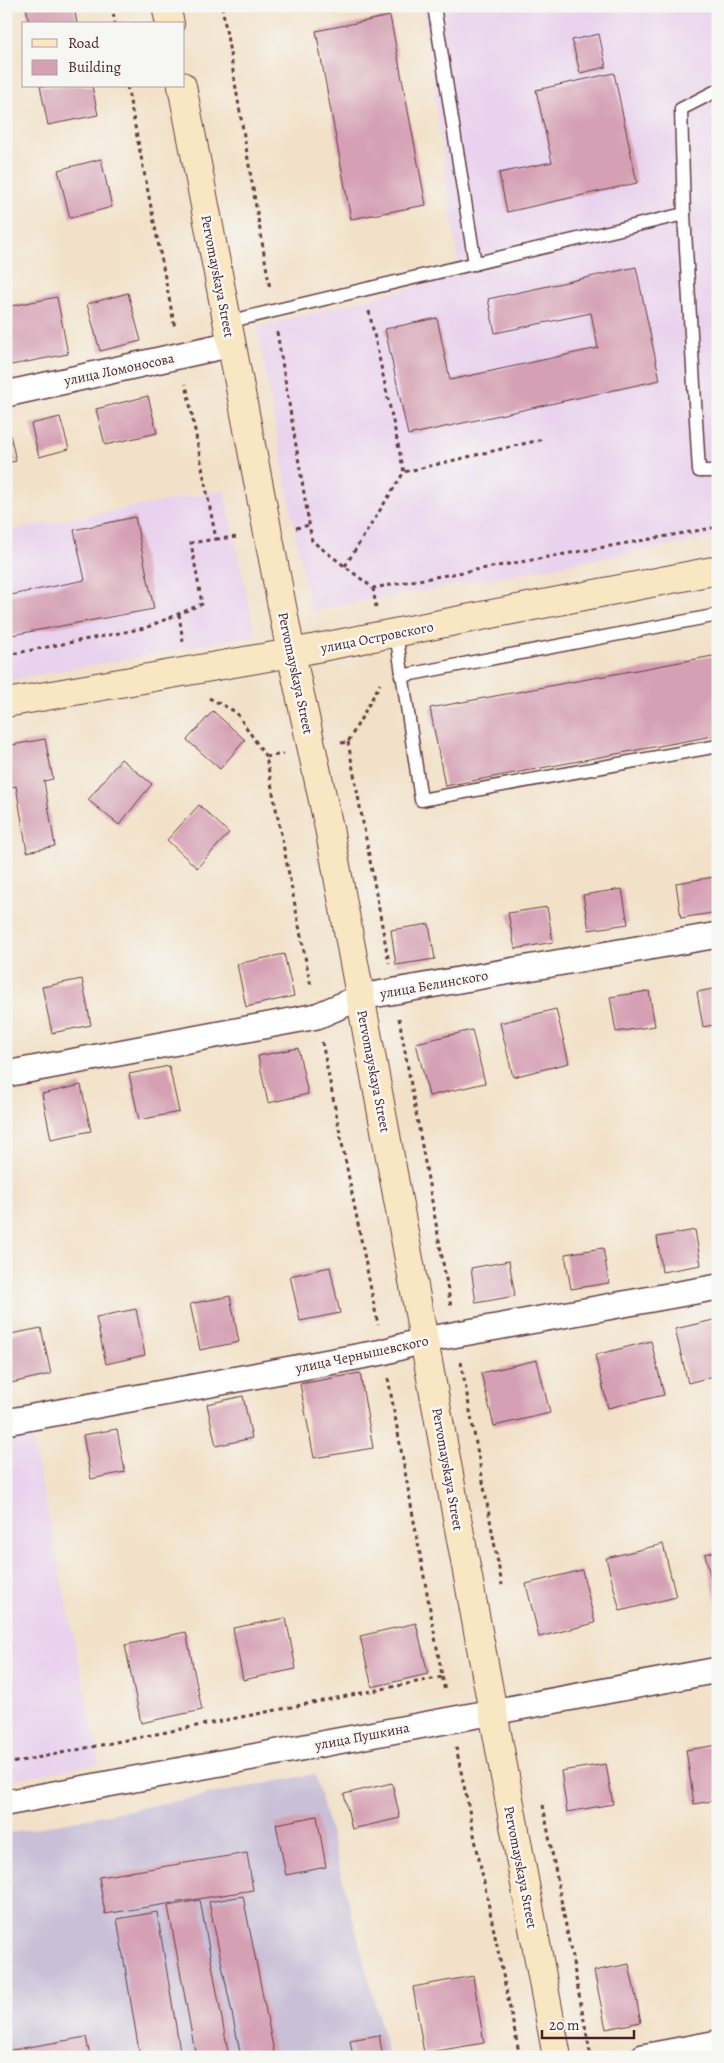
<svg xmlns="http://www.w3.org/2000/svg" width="724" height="2063" viewBox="0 0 724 2063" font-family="Alegreya,serif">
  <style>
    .built { fill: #e9d2ed }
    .industrial { fill: #c9bfd7 }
    .building { fill: #d5a0b4 }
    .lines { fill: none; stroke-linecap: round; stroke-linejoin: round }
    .lane-casing { stroke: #633c43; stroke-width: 15 }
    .street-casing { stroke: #633c43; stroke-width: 28 }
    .secondary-casing { stroke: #633c43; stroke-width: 30 }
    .path { stroke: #633c43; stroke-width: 3; stroke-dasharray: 4 4; stroke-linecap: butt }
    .lane { stroke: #fff; stroke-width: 12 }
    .street { stroke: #fff; stroke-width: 25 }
    .secondary { stroke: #f9e7c3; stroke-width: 28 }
    .labels { text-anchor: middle; stroke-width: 5; stroke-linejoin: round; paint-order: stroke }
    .street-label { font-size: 14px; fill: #4a1f2b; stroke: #f6f6f2 }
  </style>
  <rect width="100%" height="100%" fill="#f6f6f2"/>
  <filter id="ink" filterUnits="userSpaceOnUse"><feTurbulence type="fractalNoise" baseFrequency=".02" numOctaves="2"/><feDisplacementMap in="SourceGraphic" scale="10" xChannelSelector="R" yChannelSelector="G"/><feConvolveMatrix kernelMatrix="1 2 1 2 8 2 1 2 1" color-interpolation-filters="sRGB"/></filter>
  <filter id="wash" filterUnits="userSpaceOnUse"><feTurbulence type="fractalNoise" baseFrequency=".0096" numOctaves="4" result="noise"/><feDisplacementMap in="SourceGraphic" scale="20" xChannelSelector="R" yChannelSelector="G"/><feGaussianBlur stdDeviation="1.12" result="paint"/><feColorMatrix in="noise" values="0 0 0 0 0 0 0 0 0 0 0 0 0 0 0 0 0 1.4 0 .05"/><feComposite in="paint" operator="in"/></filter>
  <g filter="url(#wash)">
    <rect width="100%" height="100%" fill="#f2e1c8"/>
    <!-- built -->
    <g class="built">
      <polygon points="422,6 718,6 718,537 310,611 257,327 460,275"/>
      <polygon points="224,490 256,635 6,681 6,531"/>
      <polygon points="31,1433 100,1763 6,1781 6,1439"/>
    </g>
    <!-- industrial -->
    <polygon class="industrial" points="315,1774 389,2057 6,2057 6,1834"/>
    <g id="blocks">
      <!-- building -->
      <g class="building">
        <polygon points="26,6 74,6 77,24 29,24"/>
        <polygon points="390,16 426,205 351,219 316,31"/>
        <polygon points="599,34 606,67 580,73 572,40"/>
        <polygon points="614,73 637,183 507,212 499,173 552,162 536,90"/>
        <polygon points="40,86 92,86 98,115 48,125"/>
        <polygon points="101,159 112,207 70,218 58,170"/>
        <polygon points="718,165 718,192 717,192 712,167"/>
        <polygon points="636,267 660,380 408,435 385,329 437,318 450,380 598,348 591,313 495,333 488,299"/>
        <polygon points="128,293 141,341 100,351 87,304"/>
        <polygon points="57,297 68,354 6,366 6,307"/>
        <polygon points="148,396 157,433 105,445 96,409"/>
        <polygon points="60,417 69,449 39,457 31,424"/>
        <polygon points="6,425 8,425 16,461 6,463"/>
        <polygon points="135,517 154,609 6,636 6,596 85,580 74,530"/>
        <polygon points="718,655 718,735 445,786 430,708"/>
        <polygon points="213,711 245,740 220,769 187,740"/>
        <polygon points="45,739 53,779 44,781 55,846 27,852 16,786 6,788 6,746"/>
        <polygon points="121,759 152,784 119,825 88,800"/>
        <polygon points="199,805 229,833 197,868 167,840"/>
        <polygon points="714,877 718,912 681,918 676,883"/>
        <polygon points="622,889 628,924 589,930 583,895"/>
        <polygon points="547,907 553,942 515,949 508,913"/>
        <polygon points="429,924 435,959 396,965 391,930"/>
        <polygon points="284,954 294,996 246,1007 237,964"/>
        <polygon points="82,979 91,1025 52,1033 42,987"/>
        <polygon points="718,988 718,1024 703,1027 697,992"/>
        <polygon points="649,991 655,1026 616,1032 610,997"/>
        <polygon points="556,1009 569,1063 513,1077 500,1023"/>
        <polygon points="472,1030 485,1083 429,1096 416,1043"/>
        <polygon points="298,1048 308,1094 268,1103 258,1056"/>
        <polygon points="169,1066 179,1112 139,1120 129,1074"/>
        <polygon points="81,1085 91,1131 51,1139 42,1094"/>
        <polygon points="695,1230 701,1265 662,1272 657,1237"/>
        <polygon points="603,1248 609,1283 571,1289 565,1254"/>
        <polygon points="509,1261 515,1296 476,1303 471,1268"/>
        <polygon points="330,1267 340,1313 300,1321 290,1276"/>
        <polygon points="230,1296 239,1342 200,1350 190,1304"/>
        <polygon points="136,1309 145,1355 106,1364 96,1317"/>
        <polygon points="718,1319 718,1375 688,1383 675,1329"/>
        <polygon points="41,1328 51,1374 11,1383 6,1359 6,1335"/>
        <polygon points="651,1341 664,1395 608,1408 595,1355"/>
        <polygon points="537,1360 550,1413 494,1426 481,1373"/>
        <polygon points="360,1373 373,1448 314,1458 300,1384"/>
        <polygon points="243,1396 252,1438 216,1446 207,1404"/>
        <polygon points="117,1429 125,1472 91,1479 83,1435"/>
        <polygon points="663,1544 676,1597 620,1611 606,1558"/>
        <polygon points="718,1551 718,1604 717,1604 705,1554"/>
        <polygon points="582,1570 595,1623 539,1637 526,1584"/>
        <polygon points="286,1618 296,1669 243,1680 233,1628"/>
        <polygon points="416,1623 428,1674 372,1687 360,1636"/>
        <polygon points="186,1632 202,1710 141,1723 125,1645"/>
        <polygon points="718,1745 718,1800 694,1804 686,1750"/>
        <polygon points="606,1764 613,1804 567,1812 561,1771"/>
        <polygon points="392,1783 400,1818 352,1829 344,1794"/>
        <polygon points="317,1816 326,1867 286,1875 276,1824"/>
        <polygon points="247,1853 253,1890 105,1914 99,1877"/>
        <polygon points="243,1896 275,2057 241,2057 209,1902"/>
        <polygon points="200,1900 229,2057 196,2057 168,1906"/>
        <polygon points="157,1912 181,2057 140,2057 117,1919"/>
        <polygon points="629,1964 641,2022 606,2029 594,1971"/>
        <polygon points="473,1976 484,2043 424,2053 413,1987"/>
        <polygon points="379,2035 383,2057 353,2057 350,2040"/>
        <polygon points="86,2037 90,2057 6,2057 6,2051"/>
      </g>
    </g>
  </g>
  <g filter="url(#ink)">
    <use href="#blocks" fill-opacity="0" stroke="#633c43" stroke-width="1"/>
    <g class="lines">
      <!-- lane casing -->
      <g class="lane-casing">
        <g id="lane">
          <polyline points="434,6 475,264"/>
          <polyline points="684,214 681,109 718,90"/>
          <polyline points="227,322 684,214 699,471 718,471"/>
          <polyline points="396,633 421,800 718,746"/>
          <polyline points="401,676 718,615"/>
        </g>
      </g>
      <!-- street casing -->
      <g class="street-casing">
        <g id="street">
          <polyline points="6,394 232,344"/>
          <polyline points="6,1074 317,1016 361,997 718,935"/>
          <polyline points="6,1422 383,1352 425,1340 718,1287"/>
          <polyline points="6,1803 718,1670"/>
          <polyline points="643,2057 718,2043"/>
        </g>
      </g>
      <!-- secondary casing -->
      <g class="secondary-casing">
        <g id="secondary">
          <polyline points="166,6 170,24"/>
          <polyline points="182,86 291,653 329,828 557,2057"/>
          <polyline points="6,703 291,653 718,570"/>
        </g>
      </g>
      <!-- path -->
      <g class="path">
        <polyline points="112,6 115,24"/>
        <polyline points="222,6 270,289"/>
        <polyline points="127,86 175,328"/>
        <polyline points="369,311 404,472"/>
        <polyline points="277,332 312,541 373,588 718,527"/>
        <polyline points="296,528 310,525"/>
        <polyline points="216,539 238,537"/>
        <polyline points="345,566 404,472 544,439"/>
        <polyline points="373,588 376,607"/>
        <polyline points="179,614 183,642"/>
        <polyline points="6,655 145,628 202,604 191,543 216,539 186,384"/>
        <polyline points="209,698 236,712 266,757 311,987"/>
        <polyline points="348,742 389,963"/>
        <polyline points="341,743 348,742 380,684"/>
        <polyline points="266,757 283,754"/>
        <polyline points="399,1018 451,1307"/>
        <polyline points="322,1042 378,1325"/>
        <polyline points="461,1362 502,1585"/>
        <polyline points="388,1378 445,1692"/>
        <polyline points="456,1747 520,2057"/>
        <polyline points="6,1764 442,1677"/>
        <polyline points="543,1805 591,2057"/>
      </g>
      <!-- lane -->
      <use href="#lane" class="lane"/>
      <!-- street -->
      <use href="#street" class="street"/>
      <!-- secondary -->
      <use href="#secondary" class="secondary"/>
    </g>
  </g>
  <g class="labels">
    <!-- street labels -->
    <g class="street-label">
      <text transform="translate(218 276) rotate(79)" y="5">Pervomayskaya Street</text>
      <text transform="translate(119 369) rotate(-12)" y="5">улица Ломоносова</text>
      <text transform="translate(377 637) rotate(-11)" y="5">улица Островского</text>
      <text transform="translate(296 673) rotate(78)" y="5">Pervomayskaya Street</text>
      <text transform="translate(434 984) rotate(-10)" y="5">улица Белинского</text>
      <text transform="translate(374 1071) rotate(79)" y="5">Pervomayskaya Street</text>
      <text transform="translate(362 1354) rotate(-12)" y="5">улица Чернышевского</text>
      <text transform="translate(448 1469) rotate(80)" y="5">Pervomayskaya Street</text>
      <text transform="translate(362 1736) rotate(-11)" y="5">улица Пушкина</text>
      <text transform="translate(521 1867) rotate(79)" y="5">Pervomayskaya Street</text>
    </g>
  </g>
  <!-- margin -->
  <rect width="724" height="2063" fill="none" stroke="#f6f6f2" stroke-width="25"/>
  <!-- legend -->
  <rect x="22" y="22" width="162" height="65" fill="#f6f6f2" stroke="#b1a0a2"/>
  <rect x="32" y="39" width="25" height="8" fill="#f9e7c3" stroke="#b1a0a2"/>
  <text x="68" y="48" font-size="15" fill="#4a1f2b">Road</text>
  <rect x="32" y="60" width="25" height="15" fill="#d5a0b4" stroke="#b1a0a2"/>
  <text x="68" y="72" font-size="15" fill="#4a1f2b">Building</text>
  <!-- scale -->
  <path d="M542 2030v8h92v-8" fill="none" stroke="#4a1f2b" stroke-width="2.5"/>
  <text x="549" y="2030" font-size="15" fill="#4a1f2b" stroke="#f6f6f2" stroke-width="4" paint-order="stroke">20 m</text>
</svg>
